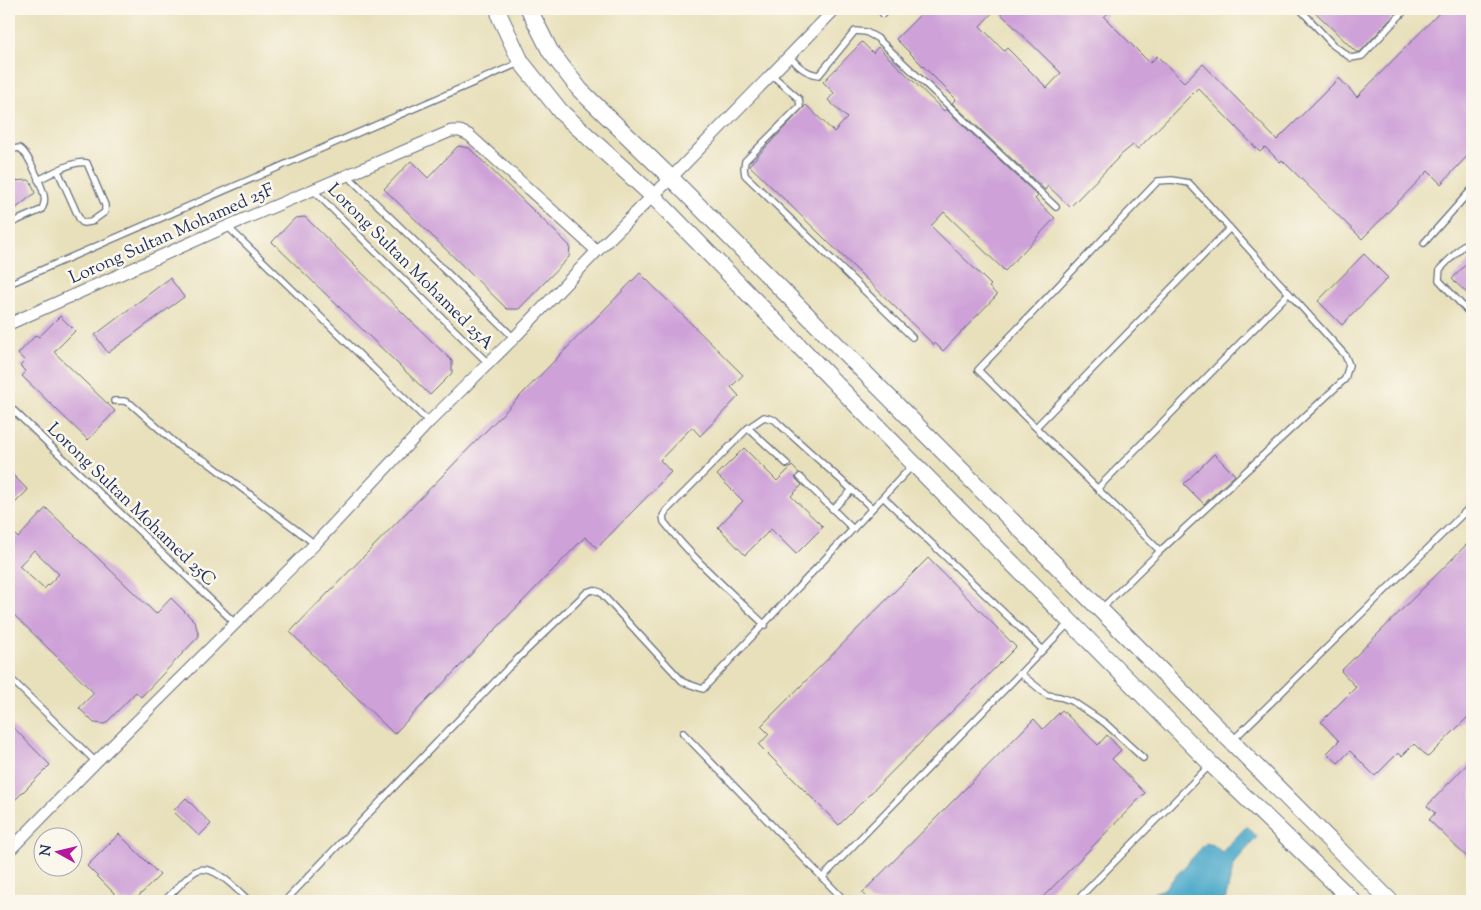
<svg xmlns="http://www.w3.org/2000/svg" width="1481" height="910" viewBox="0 0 1481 910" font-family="'Sorts Mill Goudy',serif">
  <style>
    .water { fill: #4ba9ca; stroke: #336c94 }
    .building { fill: #cea1d8; fill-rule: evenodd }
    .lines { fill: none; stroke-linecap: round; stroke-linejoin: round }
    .lane-casing { stroke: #636d7f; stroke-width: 8 }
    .street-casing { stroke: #636d7f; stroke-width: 13 }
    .secondary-casing { stroke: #636d7f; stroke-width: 18 }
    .lane { stroke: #fff; stroke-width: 5.5 }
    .street { stroke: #fff; stroke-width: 11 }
    .secondary { stroke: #fff; stroke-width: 16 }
    .labels { text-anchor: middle; stroke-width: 5; stroke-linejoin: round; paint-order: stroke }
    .street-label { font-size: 18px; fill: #1b2f5e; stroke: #fbf7ec }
  </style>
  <rect width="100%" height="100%" fill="#fbf7ec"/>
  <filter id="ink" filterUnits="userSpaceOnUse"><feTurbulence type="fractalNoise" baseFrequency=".02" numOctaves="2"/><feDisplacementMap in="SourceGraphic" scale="10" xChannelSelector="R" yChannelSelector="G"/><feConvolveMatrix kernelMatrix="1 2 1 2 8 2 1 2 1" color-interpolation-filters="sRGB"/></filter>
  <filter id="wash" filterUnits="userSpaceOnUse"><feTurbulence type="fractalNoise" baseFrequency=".0096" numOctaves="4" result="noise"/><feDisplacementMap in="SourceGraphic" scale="20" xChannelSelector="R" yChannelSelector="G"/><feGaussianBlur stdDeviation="1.12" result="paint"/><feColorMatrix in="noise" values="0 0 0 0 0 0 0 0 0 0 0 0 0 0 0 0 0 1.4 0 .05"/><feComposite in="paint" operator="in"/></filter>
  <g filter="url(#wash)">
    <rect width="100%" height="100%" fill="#e8e0bb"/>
    <!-- water -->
    <polygon class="water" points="1247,826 1257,837 1234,863 1225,901 1148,901 1153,893 1164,889 1206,843 1213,845 1222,852"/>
    <g id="blocks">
      <!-- building -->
      <g class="building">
        <path d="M926 9H1112L1104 17 1150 63 1157 56 1184 82 1203 64 1277 140 1339 78 1357 97 1443 9H1449L1453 13 1457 9H1472V151L1441 184 1428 171 1362 239 1282 160 1280 162 1265 147 1260 152 1198 88 1138 149 1133 145 1122 154 1070 207 1048 186 1045 190 952 103 956 99 896 39ZM996 9 1061 73 1047 88 1007 48 1004 51 980 26Z"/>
        <polygon points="1312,9 1400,9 1360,52 1356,52"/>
        <polygon points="862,42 873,53 878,47 944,111 946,109 1038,196 1035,199 1055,218 1005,271 944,212 931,226 991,285 989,287 997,295 943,351 935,343 934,345 749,165 806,105 834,132 847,118 828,100 834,93 823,82"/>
        <polygon points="458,146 469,148 570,246 569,257 519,309 507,309 384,189 411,161 428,178"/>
        <polygon points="29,180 31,182 35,193 9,214 9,181"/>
        <polygon points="305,217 452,361 452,373 430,395 272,242 295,218"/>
        <polygon points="1364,254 1388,278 1342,325 1318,301"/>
        <polygon points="1472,258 1472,298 1452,279"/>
        <polygon points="640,273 743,375 731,387 739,396 700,436 692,427 660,460 671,472 597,548 585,537 394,734 290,632"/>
        <polygon points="170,278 184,297 108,353 95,335"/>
        <polygon points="60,316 75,331 54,352 115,411 88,440 22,376 26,372 20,366 25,361 18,354 36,335 39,337"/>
        <polygon points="744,448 777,481 792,466 799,473 795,478 802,485 791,496 823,527 796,554 771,529 745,555 718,527 743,501 717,475"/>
        <polygon points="1214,454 1235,475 1204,504 1184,484"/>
        <polygon points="9,471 28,490 9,509"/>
        <path d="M46 508 156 614 171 598 195 622 199 636 141 697 136 692 105 724 94 723 79 708 94 693 9 610V528L18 538ZM34 550 59 574 44 589 19 566Z"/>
        <polygon points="1472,539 1472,713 1428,757 1414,744 1402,756 1398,753 1375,776 1350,751 1338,763 1327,753 1339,741 1321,722 1356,687 1341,671"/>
        <polygon points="928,558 1016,647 839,825 759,745 769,734 761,726"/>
        <polygon points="1062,710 1098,745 1107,735 1121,750 1112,759 1145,793 1039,901 870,901 862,893 1034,719 1043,729"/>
        <polygon points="9,723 50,765 9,806"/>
        <polygon points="1472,759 1472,862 1429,820 1435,813 1427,806"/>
        <polygon points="186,798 211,824 199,836 173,811"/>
        <polygon points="119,834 160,875 134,901 122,901 87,866"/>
      </g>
    </g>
  </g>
  <g filter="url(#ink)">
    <use href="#blocks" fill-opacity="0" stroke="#636d7f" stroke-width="1"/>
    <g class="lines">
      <!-- lane casing -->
      <g class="lane-casing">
        <g id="lane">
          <polyline points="1300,9 1333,45 1351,58 1362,56 1406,9"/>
          <polyline points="883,14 888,9"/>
          <path d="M789 56C798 66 805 73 819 75L855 31 866 32 877 38 1056 207"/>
          <polyline points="772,75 799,99 800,106 745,161 744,168 745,175 912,337"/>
          <path d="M9 150 19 148C28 152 41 184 44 195 45 200 44 206 41 210L9 224"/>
          <polyline points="348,176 514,338"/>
          <path d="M38 180C51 174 73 160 87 163L105 205V212L91 222 83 223 80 220 58 171"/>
          <polyline points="314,191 488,363"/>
          <polyline points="228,227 429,422"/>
          <polyline points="1472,237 1440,269 1439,280 1472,316"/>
          <polyline points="1424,243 1472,189"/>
          <polyline points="9,284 519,63"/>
          <polyline points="114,401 124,401 131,404 182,449 206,461 315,544"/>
          <polyline points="9,406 235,623"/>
          <polyline points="1036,427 1230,228"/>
          <polyline points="748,428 787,464"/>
          <polyline points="800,477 853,529"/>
          <polyline points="1098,488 1289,293"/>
          <polyline points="883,497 1043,650"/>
          <polyline points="833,509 852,490"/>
          <polyline points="1101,609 1160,551 978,370 1158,181 1172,180 1189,183 1345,355 1349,365 1345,379 1160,551"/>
          <path d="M765 625C729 591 694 560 664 522L663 516 666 511 748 428 764 417 775 420 779 424 872 508"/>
          <polyline points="1021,674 1047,695 1060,697 1072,701 1105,723 1143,758"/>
          <polyline points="9,677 96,762"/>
          <polyline points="683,733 845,901"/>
          <polyline points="1232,741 1472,505"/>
          <polyline points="822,878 1069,623"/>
          <path d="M164 901C172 894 188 875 196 871 213 862 238 891 249 901"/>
          <polyline points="285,901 508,668 587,592 593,590 600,592 683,682 703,689 912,466"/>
          <polyline points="1076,901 1210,765"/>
        </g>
      </g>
      <!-- street casing -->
      <g class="street-casing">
        <g id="street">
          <polyline points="9,324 228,226 451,131 460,131 469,135 597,251"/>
          <polyline points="9,851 96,762 315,544 429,422 514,338 597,251 671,178 835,9"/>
        </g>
      </g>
      <!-- secondary casing -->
      <g class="secondary-casing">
        <g id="secondary">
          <polyline points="499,9 500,17 521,62 561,112 653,196 914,464 1211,764 1353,901"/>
          <polyline points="529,9 550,51 580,90 671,178 1390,901"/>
        </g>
      </g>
      <!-- lane -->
      <use href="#lane" class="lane"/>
      <!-- street -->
      <use href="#street" class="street"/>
      <!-- secondary -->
      <use href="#secondary" class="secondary"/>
    </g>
  </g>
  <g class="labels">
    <!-- street labels -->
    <g class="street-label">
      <text transform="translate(171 233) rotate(-24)" y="6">Lorong Sultan Mohamed 25F</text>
      <text transform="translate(411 266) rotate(45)" y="6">Lorong Sultan Mohamed 25A</text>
      <text transform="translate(132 504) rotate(44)" y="6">Lorong Sultan Mohamed 25C</text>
    </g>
  </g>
  <!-- margin -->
  <rect width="1481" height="910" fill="none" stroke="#fbf7ec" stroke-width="30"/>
  <!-- north arrow -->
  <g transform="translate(58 852) rotate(278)"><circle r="24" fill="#fbf7ec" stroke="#a1a7b3"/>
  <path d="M0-4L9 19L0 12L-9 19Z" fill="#b5179e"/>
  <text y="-8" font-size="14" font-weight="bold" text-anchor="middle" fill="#1b2f5e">N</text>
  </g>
</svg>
